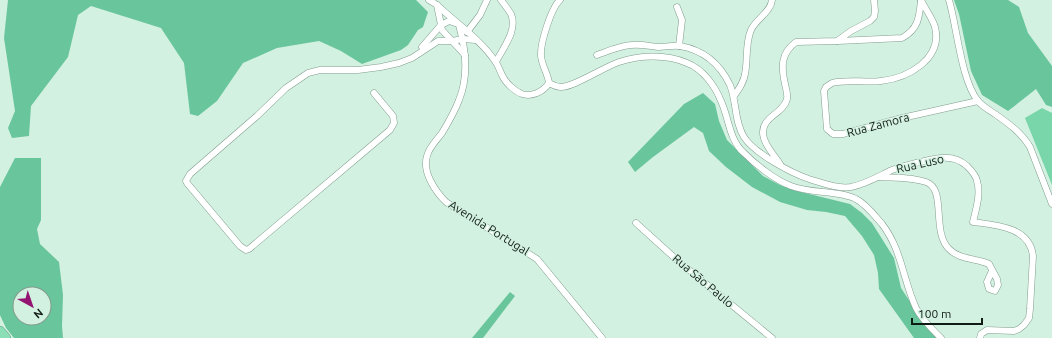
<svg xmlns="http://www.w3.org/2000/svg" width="1052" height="338" viewBox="0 0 1052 338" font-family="Ubuntu,sans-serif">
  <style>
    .forest { fill: #69c59b; fill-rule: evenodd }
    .water { fill: #79d5aa }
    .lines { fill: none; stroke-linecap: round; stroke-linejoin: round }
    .minor-casing { stroke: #819d8f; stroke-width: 7 }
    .highway-casing { stroke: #609a7e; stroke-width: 10 }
    .minor { stroke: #fff; stroke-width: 6 }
    .highway { stroke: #8bdfb7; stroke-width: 9 }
    .labels { text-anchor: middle; stroke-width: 3; stroke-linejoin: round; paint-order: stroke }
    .street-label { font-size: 12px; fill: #101b15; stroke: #d3f1e1 }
  </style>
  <rect width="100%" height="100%" fill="#d3f1e1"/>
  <!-- forest -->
  <g class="forest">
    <polygon points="8,0 416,0 428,12 423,27 418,30 408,45 401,50 362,64 341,51 319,41 277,48 243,63 217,101 198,116 190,114 184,63 161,28 91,6 78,15 68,57 31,106 29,136 12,138 8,128 15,111 4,38"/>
    <polygon points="954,0 1008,0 1019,7 1028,33 1052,66 1052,107 1046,105 1036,89 1008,111 982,95 971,71 959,14"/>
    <polygon points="703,93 715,104 719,121 727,140 763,176 780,185 801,192 850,204 862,213 872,223 894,258 901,288 924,323 937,338 914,338 879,289 878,273 874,255 862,236 845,216 826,212 807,210 780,202 752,187 726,167 709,151 703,133 694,127 653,157 635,172 628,162 684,104"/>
    <path d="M15 158H41V220L37 229 40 244 59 262 63 295 62 326 63 338H14L6 328 0 315V187ZM20 294H44V318H20Z"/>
    <polygon points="510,292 515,296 483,338 472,338"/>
  </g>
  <!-- water -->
  <polygon class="water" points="1042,108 1052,113 1052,185 1025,118"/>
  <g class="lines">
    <!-- minor casing -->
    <g class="minor-casing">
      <g id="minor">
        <path d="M429 0 437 5C456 23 480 39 495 61 498 65 500 71 502 75 505 82 514 91 522 94 532 97 543 92 549 83"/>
        <path d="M921 0C925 9 932 17 935 27 943 59 908 78 881 81 867 83 845 79 832 83L826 87 824 91 827 129 833 134H843L902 118 978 101"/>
        <path d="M949 0C957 27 961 80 978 101 982 106 989 110 995 114 1009 124 1021 132 1030 147L1052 204"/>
        <polyline points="437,5 442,30 465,55"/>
        <polyline points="677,7 682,20 679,46"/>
        <path d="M459 25C466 50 469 76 459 100 455 111 448 123 442 133 437 140 429 147 427 156 422 172 435 191 446 202L537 259 602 338"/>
        <polyline points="467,32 480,15 487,0"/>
        <path d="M838 41 902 38C918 29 919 19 921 1"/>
        <polyline points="422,47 441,25 449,21 455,23"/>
        <path d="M597 55C608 51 619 46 631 45 640 44 649 46 658 47 665 47 673 45 680 46 703 50 720 64 730 85 737 102 734 121 744 137 754 153 791 173 809 179 822 183 838 189 851 187 866 184 879 176 892 170 900 167 908 165 916 163 933 159 952 152 967 166 971 170 976 175 977 181 981 194 976 209 973 222 996 225 1030 227 1033 256L1030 309 1029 318 1024 325 1019 329 1014 331 987 330 981 334 980 338"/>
        <path d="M496 62C503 48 518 30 511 14 508 9 504 4 501 0"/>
        <path d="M549 83C553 85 556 87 561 87 574 87 604 67 619 62 640 55 667 54 687 63 703 69 715 86 721 101 729 118 729 140 744 153 756 165 775 180 791 186 811 194 839 190 856 199 866 204 875 216 882 224 902 250 903 280 916 308 922 320 932 329 941 338"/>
        <path d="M549 83C548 74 542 66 541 56 540 44 551 8 560 0"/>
        <polyline points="374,93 393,116 394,123 390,130 249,249 246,250 240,246 187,183 186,181 190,174 257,116 286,88 308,73 320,70 358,70 381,67 399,63 412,58 438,41 452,41 463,39 476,40"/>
        <path d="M734 96C739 89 744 82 745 74 748 60 745 44 751 30 756 19 771 12 772 0"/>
        <path d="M780 164C774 155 762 142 763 131 764 116 784 113 787 99 788 94 786 89 785 84 781 66 781 53 796 42L837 41 851 31 870 21 874 17 875 11 874 0"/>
        <path d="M880 177C895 178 912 177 926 182 947 189 931 231 949 249 960 260 976 258 989 264L997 279 998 285 995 291 989 289 987 282 992 271"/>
        <polyline points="636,223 677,260 772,338"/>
      </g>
    </g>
    <!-- highway casing -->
    <g class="highway-casing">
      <polyline id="highway" points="0,331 6,338"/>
    </g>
    <!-- minor -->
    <use href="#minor" class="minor"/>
    <!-- highway -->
    <use href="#highway" class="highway"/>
  </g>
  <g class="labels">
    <!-- street labels -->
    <g class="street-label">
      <text transform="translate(878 125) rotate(-15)" y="4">Rua Zamora</text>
      <text transform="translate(920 164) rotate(-13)" y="4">Rua Luso</text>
      <text transform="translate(489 228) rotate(32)" y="4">Avenida Portugal</text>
      <text transform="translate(703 281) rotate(40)" y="4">Rua São Paulo</text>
    </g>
  </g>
  <!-- north arrow -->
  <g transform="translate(32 306) rotate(140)"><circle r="19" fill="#d3f1e1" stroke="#859b8f"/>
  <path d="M0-3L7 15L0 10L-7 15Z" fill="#931571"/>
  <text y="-6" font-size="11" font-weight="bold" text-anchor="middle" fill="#101b15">N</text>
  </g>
  <!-- scale -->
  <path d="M912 318v6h70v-6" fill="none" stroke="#101b15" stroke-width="2"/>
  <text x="918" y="318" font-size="12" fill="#101b15" stroke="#d3f1e1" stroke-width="3" paint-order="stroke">100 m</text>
</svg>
